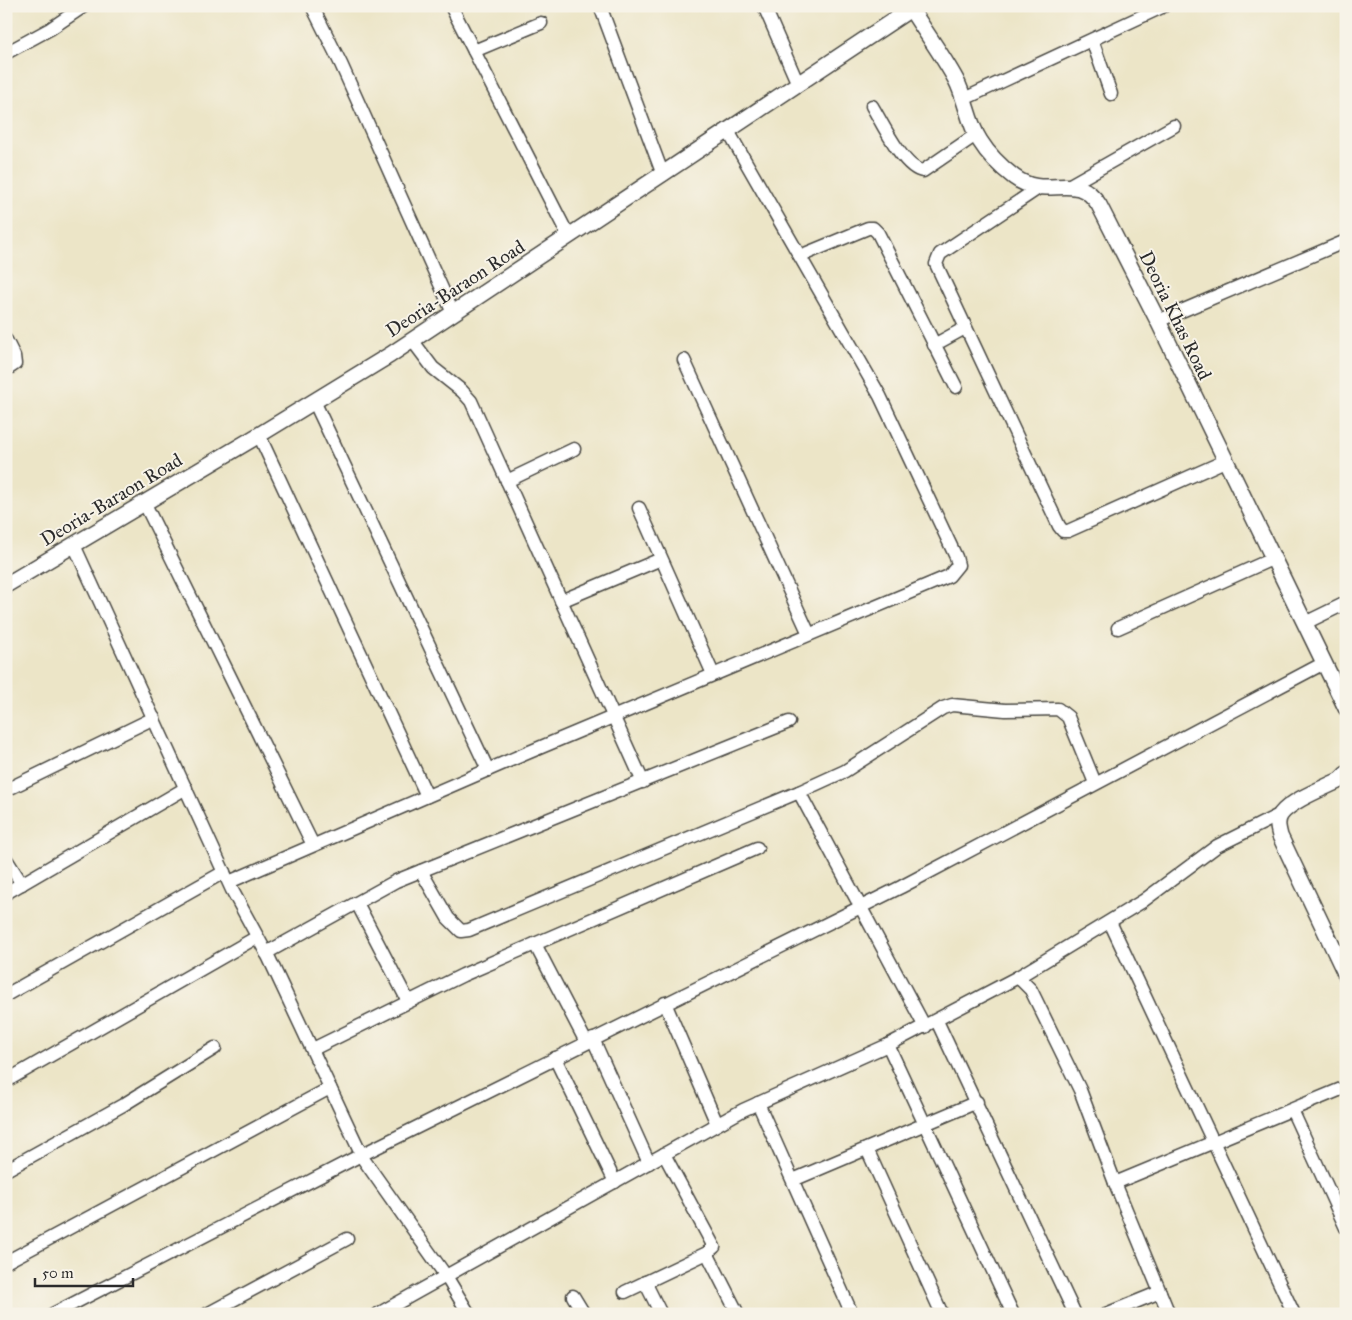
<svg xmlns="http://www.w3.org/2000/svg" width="1352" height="1320" viewBox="0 0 1352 1320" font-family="'IM FELL Great Primer',serif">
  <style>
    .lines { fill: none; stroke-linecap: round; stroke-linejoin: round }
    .minor-casing { stroke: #484742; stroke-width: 15 }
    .tertiary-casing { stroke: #484742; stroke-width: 18 }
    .minor { stroke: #fff; stroke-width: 12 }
    .tertiary { stroke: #fff; stroke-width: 15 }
    .labels { text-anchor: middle; stroke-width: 4; stroke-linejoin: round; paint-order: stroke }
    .street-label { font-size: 19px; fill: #2b2b2b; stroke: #f7f3e8 }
  </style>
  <rect width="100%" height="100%" fill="#f7f3e8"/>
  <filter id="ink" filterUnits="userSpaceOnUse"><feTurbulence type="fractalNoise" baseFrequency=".02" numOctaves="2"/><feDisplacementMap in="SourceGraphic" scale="10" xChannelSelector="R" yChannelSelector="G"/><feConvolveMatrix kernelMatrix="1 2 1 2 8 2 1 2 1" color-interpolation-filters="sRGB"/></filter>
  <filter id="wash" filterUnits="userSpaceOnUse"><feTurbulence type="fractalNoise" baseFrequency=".0096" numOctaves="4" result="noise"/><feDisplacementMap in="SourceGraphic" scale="20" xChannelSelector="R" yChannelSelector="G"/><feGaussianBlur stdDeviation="1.12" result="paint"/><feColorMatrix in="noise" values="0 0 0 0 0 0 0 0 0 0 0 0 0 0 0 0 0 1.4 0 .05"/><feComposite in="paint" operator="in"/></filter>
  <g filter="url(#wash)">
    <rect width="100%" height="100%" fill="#ece5c7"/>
  </g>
  <g filter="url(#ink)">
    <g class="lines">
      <!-- minor casing -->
      <g class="minor-casing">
        <g id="minor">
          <polyline points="312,6 341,64 453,313"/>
          <polyline points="451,6 569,237"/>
          <polyline points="600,6 663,175"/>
          <polyline points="764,6 798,84"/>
          <polyline points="1092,40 1111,94"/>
          <polyline points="474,51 541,23"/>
          <polyline points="6,53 50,29 84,6"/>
          <polyline points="964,99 1164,6"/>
          <path d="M872 106C882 123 904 169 923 171L977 134"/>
          <polyline points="1070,185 1174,126"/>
          <polyline points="1040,187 940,254 936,264 1059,526 1063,531 1068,531 1225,461"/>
          <polyline points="800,256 868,228 873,228 878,233 956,387"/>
          <polyline points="1158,321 1346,241"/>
          <polyline points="6,340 14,356 15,364 6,370"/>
          <polyline points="412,340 433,368 462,391 471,401 643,782"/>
          <polyline points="934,345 965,328"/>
          <polyline points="684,360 809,634"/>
          <polyline points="314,401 488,770"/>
          <polyline points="259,435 427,796"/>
          <polyline points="507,481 574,449"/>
          <polyline points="144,502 313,845"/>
          <polyline points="639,508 713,674"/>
          <polyline points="74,545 232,890 269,958 364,1160 446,1276 469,1314"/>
          <polyline points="561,601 661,559"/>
          <polyline points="1305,623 1346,603"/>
          <polyline points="1118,628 1272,559"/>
          <polyline points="6,790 154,718"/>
          <polyline points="799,792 925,1027"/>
          <polyline points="6,859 22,884"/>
          <polyline points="421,871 448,918 461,931 469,930 799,792 845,771 943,708 952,705 1005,710 1058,709 1068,717 1095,783"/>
          <polyline points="229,882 527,753 949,576 958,565 956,557 880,396 728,131"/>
          <polyline points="6,893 186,788"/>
          <polyline points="357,903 408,1001"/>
          <polyline points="1110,922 1294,1314"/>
          <polyline points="535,944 586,1042"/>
          <polyline points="266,953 396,881 789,722"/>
          <polyline points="1018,977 1031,990 1080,1090 1115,1183 1169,1314"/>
          <polyline points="6,995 224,872"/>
          <polyline points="665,1003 717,1124"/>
          <polyline points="937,1021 1075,1314"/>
          <polyline points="593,1039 649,1163"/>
          <polyline points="888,1045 1013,1314"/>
          <polyline points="313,1049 463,975 757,848"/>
          <polyline points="555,1058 615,1182"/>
          <polyline points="6,1081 257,937"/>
          <polyline points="758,1103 852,1314"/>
          <polyline points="1292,1110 1346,1228"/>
          <polyline points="867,1149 942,1314"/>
          <polyline points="6,1170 123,1105 215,1048"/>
          <polyline points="793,1180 977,1102"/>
          <polyline points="1115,1183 1346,1087"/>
          <polyline points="707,1253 738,1314"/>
          <polyline points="6,1262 330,1088"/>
          <polyline points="645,1282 661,1314"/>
          <polyline points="625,1292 707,1253 714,1247 664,1154"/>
          <polyline points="573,1296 584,1314"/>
          <polyline points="53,1314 361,1155 901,887 1324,663"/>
          <polyline points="207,1314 347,1239"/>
          <polyline points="378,1314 743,1110 888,1045 1018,977 1143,901 1217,846 1281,814"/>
          <polyline points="1106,1314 1160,1292"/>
        </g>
      </g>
      <!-- tertiary casing -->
      <g class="tertiary-casing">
        <g id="tertiary">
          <path d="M911 9C926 33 943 56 956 80 966 99 968 123 980 141 988 154 1001 167 1014 177 1047 202 1076 168 1099 205L1158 321 1346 708"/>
          <polyline points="6,585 259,435 390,355 915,6"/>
          <path d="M1346 774 1340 780C1324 788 1292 800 1281 814 1276 821 1278 828 1280 836L1346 975"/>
        </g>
      </g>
      <!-- minor -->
      <use href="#minor" class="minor"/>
      <!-- tertiary -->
      <use href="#tertiary" class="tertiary"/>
    </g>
  </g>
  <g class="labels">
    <!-- street labels -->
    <g class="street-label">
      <text transform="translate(455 288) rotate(-33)" y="7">Deoria-Baraon Road</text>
      <text transform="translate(1176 315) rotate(64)" y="7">Deoria Khas Road</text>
      <text transform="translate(111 499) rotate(-31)" y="7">Deoria-Baraon Road</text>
    </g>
  </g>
  <!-- margin -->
  <rect width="1352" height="1320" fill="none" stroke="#f7f3e8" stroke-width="25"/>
  <!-- scale -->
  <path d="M35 1278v8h98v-8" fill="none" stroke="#2b2b2b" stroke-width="2.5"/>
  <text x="42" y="1278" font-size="15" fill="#2b2b2b" stroke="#f7f3e8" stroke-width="4" paint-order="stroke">50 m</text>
</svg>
